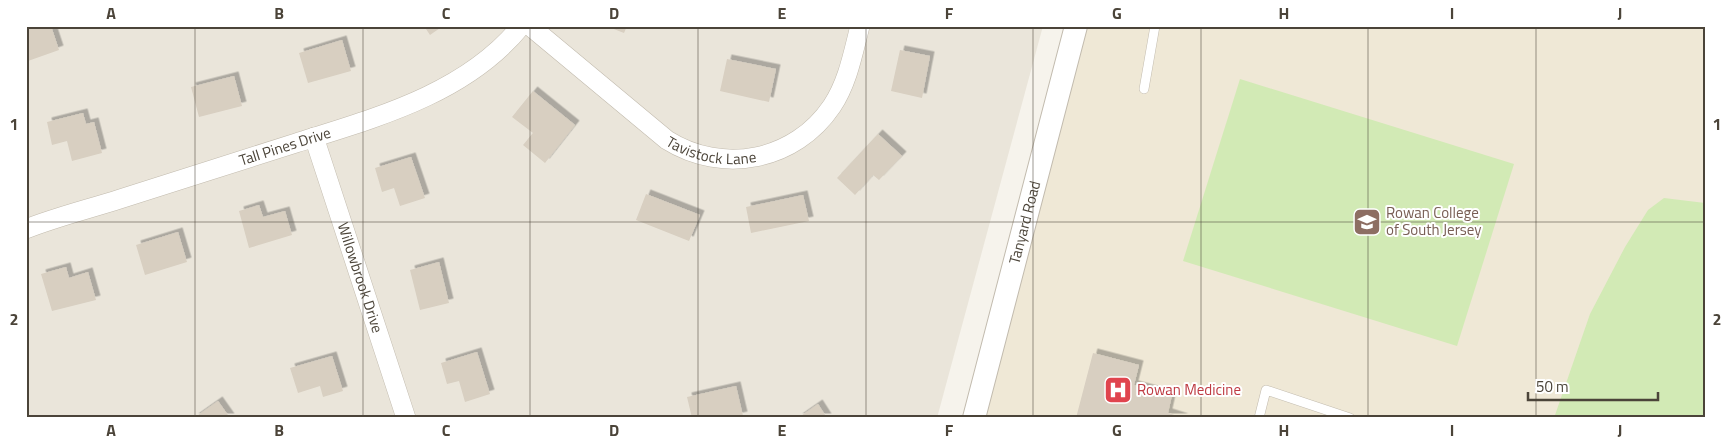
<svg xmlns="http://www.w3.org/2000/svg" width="1731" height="444" viewBox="0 0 1731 444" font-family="'Titillium Web',sans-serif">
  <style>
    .residential { fill: #eae5da }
    .education { fill: #efe8d6 }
    .grass { fill: #d2eab5 }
    .building { fill: #d8cfc1; filter: url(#shadow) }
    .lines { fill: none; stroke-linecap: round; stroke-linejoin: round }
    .service-casing { stroke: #c2bbae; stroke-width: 10 }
    .minor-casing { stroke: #c2bbae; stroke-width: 20 }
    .tertiary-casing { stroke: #c2bbae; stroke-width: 24 }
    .service { stroke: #fff; stroke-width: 9 }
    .minor { stroke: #fff; stroke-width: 19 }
    .tertiary { stroke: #fff; stroke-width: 22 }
    .grid { fill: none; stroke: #4b4439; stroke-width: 1; stroke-opacity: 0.55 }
    .labels { text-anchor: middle; stroke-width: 4; stroke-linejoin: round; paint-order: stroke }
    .street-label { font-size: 15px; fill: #4b4439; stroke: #fff }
    .education-label { font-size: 15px; fill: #785e54; stroke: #fff; text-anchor: start }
    .health-label { font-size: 15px; fill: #be3a42; stroke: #fff; text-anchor: start }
    .neatline { fill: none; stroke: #4b4439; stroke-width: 2 }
    .grid-label { font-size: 16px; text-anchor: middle; font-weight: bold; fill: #4b4439 }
  </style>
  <defs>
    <filter id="shadow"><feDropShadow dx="4.5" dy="-4.5" stdDeviation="0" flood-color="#0004"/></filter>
  </defs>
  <rect width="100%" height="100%" fill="#f6f3ec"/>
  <!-- residential -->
  <polygon class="residential" points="26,26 1043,26 937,418 26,418"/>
  <!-- education -->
  <polygon class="education" points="1081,26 1705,26 1705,418 978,418"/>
  <!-- grass -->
  <g class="grass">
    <polygon points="1240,79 1514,164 1457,346 1183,261"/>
    <polygon points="1664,198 1705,203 1705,418 1554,418 1590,314 1625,247 1648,210"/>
  </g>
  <!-- building -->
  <g class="building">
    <polygon points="26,26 51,26 59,50 28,61 26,55"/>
    <polygon points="424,26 443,26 430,35"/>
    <polygon points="606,26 627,26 624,33"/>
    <polygon points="342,40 351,71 308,83 299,53"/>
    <polygon points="900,50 930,56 922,98 891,91"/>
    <polygon points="727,59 776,69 769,102 720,91"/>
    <polygon points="234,76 242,106 199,117 191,87"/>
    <polygon points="533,91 575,125 545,163 523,145 533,133 512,117"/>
    <polygon points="83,113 86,124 94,122 102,153 72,161 67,141 52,145 47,122"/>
    <polygon points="878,134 902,156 879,180 873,175 855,195 837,178"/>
    <polygon points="411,157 425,198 400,206 394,188 382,192 375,168"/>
    <polygon points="646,194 700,215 689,241 636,220"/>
    <polygon points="803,195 809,221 751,233 746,207"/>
    <polygon points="259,205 263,217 285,211 292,235 249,248 239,211"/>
    <polygon points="178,232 187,262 145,275 136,245"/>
    <polygon points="439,262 449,303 420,310 410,270"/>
    <polygon points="66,267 69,278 88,272 96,300 52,311 41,274"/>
    <polygon points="477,352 490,394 465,402 459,381 447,384 441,363"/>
    <polygon points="1093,353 1139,365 1134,385 1172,395 1168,413 1184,418 1076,418"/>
    <polygon points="332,356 343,391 323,397 320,386 298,393 290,368"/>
    <polygon points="736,386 743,416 734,418 692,418 687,397"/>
    <polygon points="218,401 230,418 194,418"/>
    <polygon points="818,404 827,418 798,418"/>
  </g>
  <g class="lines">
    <!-- service casing -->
    <g class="service-casing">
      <g id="service">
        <polyline points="1144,89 1155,26"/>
        <polyline points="1259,418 1266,390 1350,418"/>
      </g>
    </g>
    <!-- minor casing -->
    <g class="minor-casing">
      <g id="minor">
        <path id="s1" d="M530 26 667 140C723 175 795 161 832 106 848 82 853 53 860 26"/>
        <path id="s2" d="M314 137 406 418"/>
        <path id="s3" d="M26 229C56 217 89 209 120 199 179 180 237 162 296 143 375 118 466 94 521 26"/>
      </g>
    </g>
    <!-- tertiary casing -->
    <g class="tertiary-casing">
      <g id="tertiary">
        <path id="s4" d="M974 418 1076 26"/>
      </g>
    </g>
    <!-- service -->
    <use href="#service" class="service"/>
    <!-- minor -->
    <use href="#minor" class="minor"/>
    <!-- tertiary -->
    <use href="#tertiary" class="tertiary"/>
  </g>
  <!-- grid -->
  <path class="grid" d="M195 26V418M363 26V418M530 26V418M698 26V418M866 26V418M1033 26V418M1201 26V418M1368 26V418M1536 26V418M26 222H1705"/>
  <!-- icons -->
  <defs>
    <g id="university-square" transform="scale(1.4375)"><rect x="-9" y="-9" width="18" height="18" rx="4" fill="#8d6e63" stroke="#fff"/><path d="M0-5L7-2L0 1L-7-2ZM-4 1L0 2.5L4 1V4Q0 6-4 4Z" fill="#fff"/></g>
    <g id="hospital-square" transform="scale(1.4375)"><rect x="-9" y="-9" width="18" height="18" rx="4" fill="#e0444e" stroke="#fff"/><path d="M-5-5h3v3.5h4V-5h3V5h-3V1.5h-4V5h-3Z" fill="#fff"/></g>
  </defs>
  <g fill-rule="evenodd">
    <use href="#university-square" x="1367" y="222"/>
    <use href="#hospital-square" x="1118" y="390"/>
  </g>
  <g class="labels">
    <!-- street labels -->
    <g class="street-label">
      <text dy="5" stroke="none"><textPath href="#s3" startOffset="272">Tall Pines Drive</textPath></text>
      <text dy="5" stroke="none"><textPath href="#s1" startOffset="225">Tavistock Lane</textPath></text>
      <text dy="5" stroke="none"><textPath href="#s4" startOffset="202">Tanyard Road</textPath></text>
      <text dy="5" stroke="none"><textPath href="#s2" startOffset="148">Willowbrook Drive</textPath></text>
    </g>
    <!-- education labels -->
    <g class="education-label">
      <text x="1386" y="218">Rowan College<tspan x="1386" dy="17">of South Jersey</tspan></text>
    </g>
    <!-- health labels -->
    <g class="health-label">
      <text x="1137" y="395">Rowan Medicine</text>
    </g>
  </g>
  <!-- border -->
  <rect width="1731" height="444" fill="none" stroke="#ffffff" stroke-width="55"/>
  <!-- scale -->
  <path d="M1528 392v8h130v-8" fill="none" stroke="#4b4439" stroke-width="2.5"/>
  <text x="1536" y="392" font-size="15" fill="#4b4439" stroke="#ffffff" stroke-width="4" paint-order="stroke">50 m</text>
  <rect x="28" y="28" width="1676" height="388" class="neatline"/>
  <g class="grid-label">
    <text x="111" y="19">A</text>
    <text x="279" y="19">B</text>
    <text x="446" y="19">C</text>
    <text x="614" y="19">D</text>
    <text x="782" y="19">E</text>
    <text x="949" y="19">F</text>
    <text x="1117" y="19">G</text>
    <text x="1284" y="19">H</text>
    <text x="1452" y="19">I</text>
    <text x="1620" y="19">J</text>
    <text x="14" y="130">1</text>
    <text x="1717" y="130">1</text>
    <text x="14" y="325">2</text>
    <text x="1717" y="325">2</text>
    <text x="111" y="436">A</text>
    <text x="279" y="436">B</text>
    <text x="446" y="436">C</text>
    <text x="614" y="436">D</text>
    <text x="782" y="436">E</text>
    <text x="949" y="436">F</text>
    <text x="1117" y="436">G</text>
    <text x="1284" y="436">H</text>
    <text x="1452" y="436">I</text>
    <text x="1620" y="436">J</text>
  </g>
</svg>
